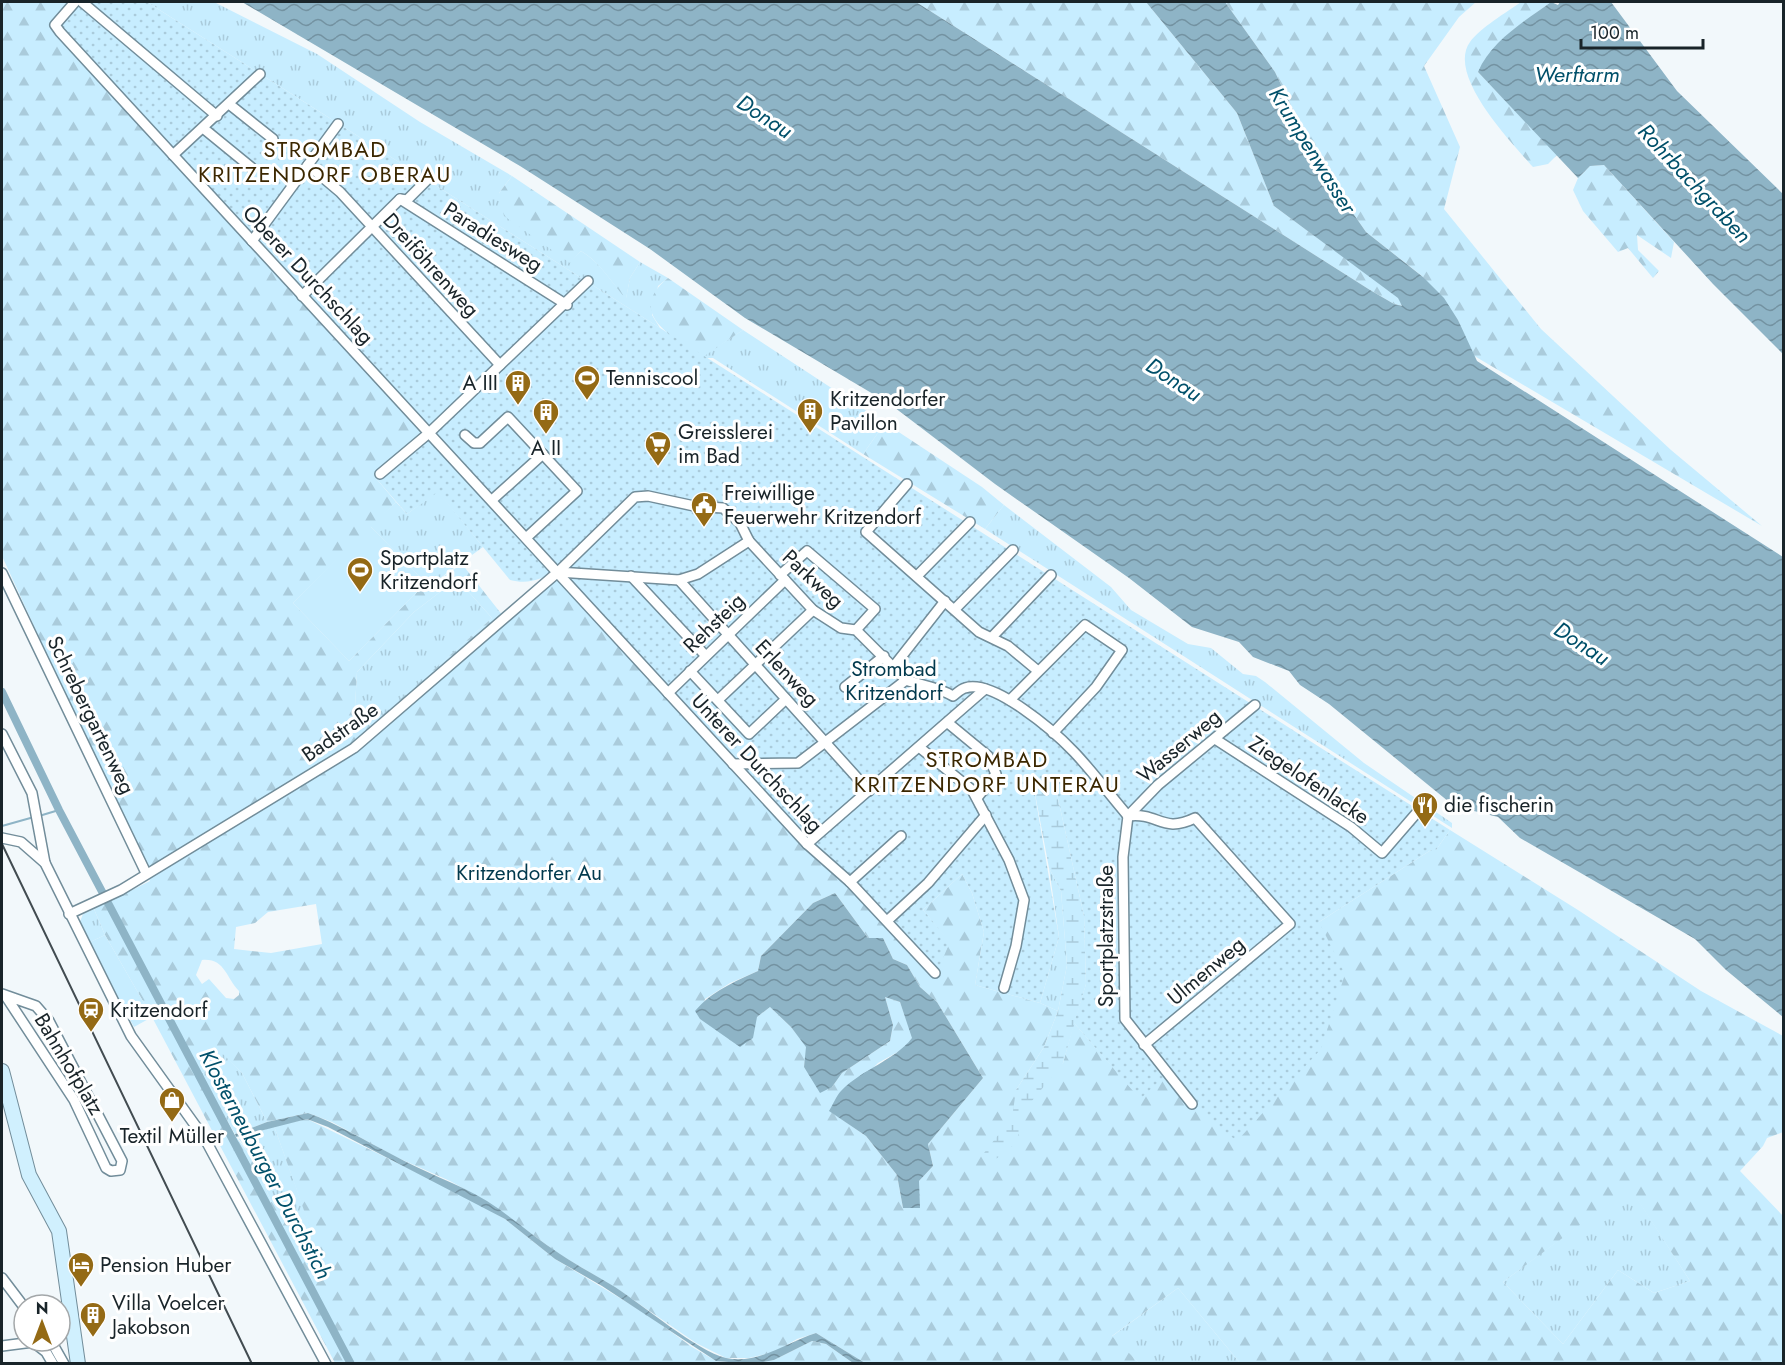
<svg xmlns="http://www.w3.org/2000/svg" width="1785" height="1365" viewBox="0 0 1785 1365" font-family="Jost,sans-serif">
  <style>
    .grass { fill: url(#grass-tufts) }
    .forest { fill: url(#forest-firs); fill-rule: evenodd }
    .wetland { fill: url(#wetland-marsh) }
    .park { fill: #c7edff }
    .garden { fill: url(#garden-dots) }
    .water { fill: url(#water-waves) }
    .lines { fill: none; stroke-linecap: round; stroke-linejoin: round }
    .stream { stroke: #8eb4c6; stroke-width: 2 }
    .canal { stroke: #8eb4c6; stroke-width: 8 }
    .minor-casing { stroke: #728d9a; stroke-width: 12 }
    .secondary-casing { stroke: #728d9a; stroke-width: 16 }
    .minor { stroke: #fff; stroke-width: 9 }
    .secondary { stroke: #d0f0fe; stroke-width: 14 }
    .rail { stroke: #424c51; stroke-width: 2 }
    .labels { text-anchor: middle; stroke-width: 6; stroke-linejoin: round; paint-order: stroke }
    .street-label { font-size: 21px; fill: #192429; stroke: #fff }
    .poi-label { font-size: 21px; fill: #192429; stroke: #fff; text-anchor: start }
    .park-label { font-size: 21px; fill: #01394d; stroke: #fff }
    .water-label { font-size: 22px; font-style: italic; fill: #01506a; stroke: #fff }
    .neighbourhood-label { font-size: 22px; letter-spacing: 1.5px; fill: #3b2700; stroke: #fff }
  </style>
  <defs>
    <pattern id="grass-tufts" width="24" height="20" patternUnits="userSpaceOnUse" patternTransform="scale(1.5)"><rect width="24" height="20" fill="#c7edff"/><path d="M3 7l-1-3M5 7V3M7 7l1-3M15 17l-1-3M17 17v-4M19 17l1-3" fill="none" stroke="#aacbdb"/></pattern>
    <pattern id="forest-firs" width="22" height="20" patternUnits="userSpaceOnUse" patternTransform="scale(1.5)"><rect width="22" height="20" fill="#c7edff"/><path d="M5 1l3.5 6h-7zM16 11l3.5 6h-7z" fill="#aacbdb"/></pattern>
    <pattern id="wetland-marsh" width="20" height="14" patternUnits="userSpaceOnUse" patternTransform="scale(1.5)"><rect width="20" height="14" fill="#c7edff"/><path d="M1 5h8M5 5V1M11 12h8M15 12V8" fill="none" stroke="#aacbdb"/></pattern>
    <pattern id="garden-dots" width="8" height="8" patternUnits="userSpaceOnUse" patternTransform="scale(1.5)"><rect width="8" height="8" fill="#c7edff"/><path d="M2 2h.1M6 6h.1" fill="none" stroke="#aacbdb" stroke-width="1.8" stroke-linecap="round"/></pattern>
    <pattern id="water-waves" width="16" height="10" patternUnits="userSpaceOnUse" patternTransform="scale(1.5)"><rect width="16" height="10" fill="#8eb4c6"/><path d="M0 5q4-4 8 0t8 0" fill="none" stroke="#7392a1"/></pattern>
  </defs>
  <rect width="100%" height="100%" fill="#f2f8fb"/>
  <!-- grass -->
  <g class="grass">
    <path d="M147 2H214L317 54 420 122 512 176 499 193 570 262 581 251C600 262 611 282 626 298L630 278 640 262 668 278 658 286 652 315 660 328Z"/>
    <polygon points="743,330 885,423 863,454 713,358 705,358 904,485 862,529 695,351 703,356"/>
    <polygon points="438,491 483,547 432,584 426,583 370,526 396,502 407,514"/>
    <polygon points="1004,505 1111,587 1131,610 1188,644 1211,648 1243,674 1256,676 1265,682 1364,763 1452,823 1452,828 985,529"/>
    <polygon points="457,579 492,618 371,726 355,707 357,672 414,612"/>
    <polygon points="1049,868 1061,891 1067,965 1058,1011 1040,1003 1059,937"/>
    <polygon points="94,909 105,935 88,943 79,924 83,914"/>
    <polygon points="216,1046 242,1073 267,1122 235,1134 200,1074 206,1071"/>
    <polygon points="274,1126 313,1234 271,1201 253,1159 239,1139"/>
    <polygon points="1630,1187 1690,1281 1654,1293 1618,1270 1563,1344 1503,1282"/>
    <polygon points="1178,1288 1240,1363 1139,1363 1111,1337"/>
  </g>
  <!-- forest -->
  <g class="forest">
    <path d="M2 2H75L429 433 374 476 396 502 293 603 349 661 426 583 432 584 462 564 507 621 557 576 949 942 923 910 962 874 972 893 984 932 975 985 1040 1003 1058 1011 1044 1047 1016 1090 1063 1063 1074 1023 1140 1098 1319 922 1431 850H1436L1450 830 1578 910 1701 991 1783 1036V1132L1767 1138 1763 1146 1740 1171 1783 1216V1363H1240L1178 1288 1112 1336 1139 1363H865L816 1333 797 1339 775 1352 749 1358H726L696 1343 616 1288 559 1254 488 1202 450 1181 396 1157 332 1122 308 1113 267 1122 242 1073 216 1047 206 1071 200 1074 236 1137 253 1159 271 1201 312 1233 274 1126 307 1119 455 1191 505 1219 555 1259 648 1315 692 1347 716 1361 733 1363H335L152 1017 105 935 94 909 150 881 2 556ZM457 579 492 618 370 726 355 707 357 672 414 612ZM835 893 868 938H883L893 959 907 965 920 987 937 1002 983 1078 928 1144 933 1166 919 1181 903 1208 897 1175 866 1136 830 1111 878 1063 903 1049 913 1038 900 1002 885 997 893 1025 890 1041 842 1073 832 1087 804 1067 807 1047 791 1027 770 1007 757 1017 709 1023 700 1019 705 999 730 983 758 971 761 956 813 903ZM316 904 322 944 271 953 234 949 236 927 255 923 268 912ZM202 960C225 958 226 978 239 991V995L234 999 226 998 209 979 202 984 196 975ZM1630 1188 1690 1281 1654 1293 1618 1270 1563 1344 1503 1282Z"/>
    <polygon points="916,2 1146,2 1237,113 1274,206 1399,298 1402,306 1394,304 1370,290"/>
    <polygon points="1225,2 1476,2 1459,17 1424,66 1460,147 1444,209 1541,329 1671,450 1762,526 1471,354 1458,320 1422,276 1366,232 1320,166 1275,72"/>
    <path d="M1521 2H1551L1513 30 1478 72 1557 155 1548 164 1533 167C1512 143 1446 75 1470 42 1480 28 1507 12 1521 2Z"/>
    <polygon points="1604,165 1674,242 1671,258 1637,235 1638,250 1659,271 1653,278 1628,248 1618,252 1583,211 1573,190 1578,178 1590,166"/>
    <path d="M512 176 640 262 630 278 626 299C611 282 600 262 581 251L570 263 504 216 499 193Z"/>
    <path d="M668 278 743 330 703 357C675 338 624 314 668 278Z"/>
    <polygon points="885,423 982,487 1004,505 985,529 863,454"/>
    <polygon points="812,1341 826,1344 853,1363 753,1364 774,1360"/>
  </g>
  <!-- wetland -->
  <g class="wetland">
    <polygon points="1047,776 1057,794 1084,916 1086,984 1063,1063 1023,1112 1013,1111 1016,1090 1044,1047 1058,1011 1067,965 1061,891 1049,868 1033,783"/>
    <polygon points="1010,1120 1021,1125 1016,1143 996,1159 984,1153"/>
  </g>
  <!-- park -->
  <g class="park">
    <polygon points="370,526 426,583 349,661 293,603"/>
    <polygon points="105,935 152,1017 134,1027 88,943"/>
  </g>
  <!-- garden -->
  <path class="garden" d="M75 2H147L1450 830 1436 850H1431L1319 922 1345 974 1321 1049 1237 1141 1191 1105 1165 1076 1140 1099 1074 1023 1086 984 1084 916 1057 794 1047 776 1033 783 1059 937 1040 1003 975 985 984 932 972 893 962 874 923 910 950 942 937 972 809 843 558 569C542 579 529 585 510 580L438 492 407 514 374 476 429 434 60 32 57 20Z"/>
  <!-- water -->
  <g class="water">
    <polygon points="242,2 916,2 1370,290 1394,304 1402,306 1398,298 1274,206 1237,113 1146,2 1225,2 1275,72 1320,166 1366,232 1423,277 1444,298 1458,320 1477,361 1783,557 1783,1017 1726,970 1695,939 1520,838 1498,817 1454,806 1329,704 1300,685 1289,671 1253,657 1239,642 1192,627 1129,578 995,484 890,404 745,318 650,249 520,166"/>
    <path d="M1551 2 1558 5 1560 2H1611L1677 91 1783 194V354L1713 284 1604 165 1590 166 1578 178 1478 72C1491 41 1525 21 1551 2Z"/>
    <path d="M835 893 868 938H883L893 959 907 965 920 987 937 1002 983 1078 928 1144 933 1166 919 1181 920 1208H903L897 1175 866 1136 829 1111C833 1105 836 1096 841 1091 862 1069 894 1061 912 1038L900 1002 885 997 893 1025 890 1041 842 1073 832 1087 820 1093 804 1067 806 1047 791 1027 770 1007 757 1017 753 1038 740 1047 700 1019 695 1011C712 991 734 982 758 971L761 956 813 903Z"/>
    <path d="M308 1113C338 1124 364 1140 393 1155 423 1172 457 1183 487 1201 512 1217 535 1238 560 1254 578 1266 597 1276 615 1287 643 1305 697 1351 726 1358 758 1365 787 1342 816 1333L865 1363H853L826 1344 812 1341 774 1360 753 1364 716 1361 602 1286 555 1259 505 1219 328 1127 307 1119 236 1137 235 1134 267 1122Z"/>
  </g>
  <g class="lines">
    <!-- stream -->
    <g class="stream">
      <polyline points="39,816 59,810"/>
      <polyline points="2,826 34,817"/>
    </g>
    <!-- canal -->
    <polyline class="canal" points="2,692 59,810 351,1364"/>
    <!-- minor casing -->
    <g class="minor-casing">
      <g id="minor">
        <polyline points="75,2 55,25 60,32 807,844 850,882 935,973"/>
        <polyline points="82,2 217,116"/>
        <polyline points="229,104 273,139"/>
        <polyline points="203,128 252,168"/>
        <polyline points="173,155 260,74"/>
        <polyline points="308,165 340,192 500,365"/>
        <polyline points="400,199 567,305"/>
        <polyline points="252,241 338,124"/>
        <polyline points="302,296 400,199 407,200 428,179"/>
        <polyline points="465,435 474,443 480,443 508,417 577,491 526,538"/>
        <polyline points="380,474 429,433 588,281"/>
        <polyline points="907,484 866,532 979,632 1008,646 1038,671"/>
        <polyline points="492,500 543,454"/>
        <polyline points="558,572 679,580 698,574 749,541"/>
        <polyline points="2,573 146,873"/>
        <polyline points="780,575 807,551 875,609 856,630"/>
        <polyline points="631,576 705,655"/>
        <polyline points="917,576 970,522"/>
        <polyline points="679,580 869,791"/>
        <polyline points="955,609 1013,550"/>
        <polyline points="992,637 1051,575"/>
        <polyline points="894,666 945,601"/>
        <polyline points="690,671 749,734 786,699"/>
        <polyline points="845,687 884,656"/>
        <polyline points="668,693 785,580"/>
        <polyline points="718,700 813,610"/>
        <polyline points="1010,700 1085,625 1122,650 1096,687 1053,733"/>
        <polyline points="948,723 988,756 996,774 977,798"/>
        <polyline points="2,734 32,793 45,863"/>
        <polyline points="1215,739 1351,827 1382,853 1420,809"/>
        <polyline points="919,747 972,790 1009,860 1024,900 1016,946 1004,988"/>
        <path d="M733 764 798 763 906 680C923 686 938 687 953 696 957 693 961 689 965 688 993 678 1055 732 1074 752 1093 772 1110 795 1128 816"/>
        <path d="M1128 816C1159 812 1162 834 1195 818L1290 924 1144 1045"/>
        <polyline points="1128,816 1123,857 1125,1019 1192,1104"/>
        <polyline points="1128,816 1158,785 1255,705"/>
        <polyline points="2,838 21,842 45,863 131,1036 205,1139 326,1364"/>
        <polyline points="807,844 985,689"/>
        <polyline points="850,882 901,836"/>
        <polyline points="69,914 121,890 354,748 558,572 635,497 648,496 694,506 723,508 740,523 749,541 813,610 841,628 856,630 906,680"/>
        <polyline points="887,921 928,883 986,815"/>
        <polyline points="2,994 36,1006 49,1021 122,1161 120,1170 111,1171 106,1168 74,1100 5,995"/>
        <polyline points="2,1278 24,1307"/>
        <polyline points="51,1341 64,1364"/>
        <polyline points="2,1346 33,1342 46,1352 53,1364"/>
      </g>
    </g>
    <!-- secondary casing -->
    <g class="secondary-casing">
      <polyline id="secondary" points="2,1071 29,1175 59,1231 78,1364"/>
    </g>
    <!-- minor -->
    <use href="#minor" class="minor"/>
    <!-- secondary -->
    <use href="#secondary" class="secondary"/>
    <!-- rail -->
    <polyline class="rail" points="2,844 252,1364"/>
  </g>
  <!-- icons -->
  <defs>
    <g id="stadium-pin" transform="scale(1.35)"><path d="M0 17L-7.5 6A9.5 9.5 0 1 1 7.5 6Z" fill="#946a15" stroke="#fff"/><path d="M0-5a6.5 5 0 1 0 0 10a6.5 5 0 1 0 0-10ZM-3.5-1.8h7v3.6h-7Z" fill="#fff"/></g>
    <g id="building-pin" transform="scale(1.35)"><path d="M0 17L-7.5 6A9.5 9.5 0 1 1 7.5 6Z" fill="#946a15" stroke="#fff"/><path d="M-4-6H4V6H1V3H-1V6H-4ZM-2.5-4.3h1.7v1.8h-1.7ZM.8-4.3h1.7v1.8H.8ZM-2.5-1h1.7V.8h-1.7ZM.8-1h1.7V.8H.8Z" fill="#fff"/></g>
    <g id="supermarket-pin" transform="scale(1.35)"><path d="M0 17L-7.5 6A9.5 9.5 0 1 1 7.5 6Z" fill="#946a15" stroke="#fff"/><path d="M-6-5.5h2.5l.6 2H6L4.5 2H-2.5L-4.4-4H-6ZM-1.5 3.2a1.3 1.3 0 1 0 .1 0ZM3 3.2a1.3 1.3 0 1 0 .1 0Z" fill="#fff"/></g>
    <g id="civic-pin" transform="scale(1.35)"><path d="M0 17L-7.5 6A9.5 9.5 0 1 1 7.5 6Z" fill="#946a15" stroke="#fff"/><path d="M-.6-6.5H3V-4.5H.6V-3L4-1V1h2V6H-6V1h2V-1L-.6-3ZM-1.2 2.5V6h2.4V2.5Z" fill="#fff"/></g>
    <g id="restaurant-pin" transform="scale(1.35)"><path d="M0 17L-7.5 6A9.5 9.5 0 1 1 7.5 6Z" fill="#946a15" stroke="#fff"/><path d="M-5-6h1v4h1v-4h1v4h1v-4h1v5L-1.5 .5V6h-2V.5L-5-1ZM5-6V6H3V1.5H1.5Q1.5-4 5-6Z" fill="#fff"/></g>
    <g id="station-pin" transform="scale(1.35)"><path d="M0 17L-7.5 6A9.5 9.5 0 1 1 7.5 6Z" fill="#946a15" stroke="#fff"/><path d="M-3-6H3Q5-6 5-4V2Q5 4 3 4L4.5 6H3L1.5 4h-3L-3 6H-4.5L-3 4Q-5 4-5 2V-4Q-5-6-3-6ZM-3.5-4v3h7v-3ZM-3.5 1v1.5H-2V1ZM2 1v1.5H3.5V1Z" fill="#fff"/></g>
    <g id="shop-pin" transform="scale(1.35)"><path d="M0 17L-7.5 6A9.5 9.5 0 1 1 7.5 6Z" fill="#946a15" stroke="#fff"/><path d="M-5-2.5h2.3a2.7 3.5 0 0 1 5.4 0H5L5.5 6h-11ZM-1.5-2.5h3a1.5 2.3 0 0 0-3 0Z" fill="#fff"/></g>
    <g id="hotel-pin" transform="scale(1.35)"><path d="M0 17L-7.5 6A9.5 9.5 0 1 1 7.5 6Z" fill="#946a15" stroke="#fff"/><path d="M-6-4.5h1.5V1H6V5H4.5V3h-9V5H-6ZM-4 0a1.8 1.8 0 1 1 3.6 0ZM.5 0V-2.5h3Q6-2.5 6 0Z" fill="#fff"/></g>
  </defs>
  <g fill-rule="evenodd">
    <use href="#stadium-pin" x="587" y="378"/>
    <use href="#building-pin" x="518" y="383"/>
    <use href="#building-pin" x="810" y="411"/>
    <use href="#building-pin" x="546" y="412"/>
    <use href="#supermarket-pin" x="658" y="444"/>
    <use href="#civic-pin" x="704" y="505"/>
    <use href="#stadium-pin" x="360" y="570"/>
    <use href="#restaurant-pin" x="1425" y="805"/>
    <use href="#station-pin" x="91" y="1010"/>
    <use href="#shop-pin" x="172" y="1100"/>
    <use href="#hotel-pin" x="81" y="1265"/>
    <use href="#building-pin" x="93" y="1315"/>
  </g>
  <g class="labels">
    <!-- street labels -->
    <g class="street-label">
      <text transform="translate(493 237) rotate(32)" y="7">Paradiesweg</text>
      <text transform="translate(431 265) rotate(48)" y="7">Dreiföhrenweg</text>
      <text transform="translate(308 275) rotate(47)" y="7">Oberer Durchschlag</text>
      <text transform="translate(813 579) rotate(43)" y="7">Parkweg</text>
      <text transform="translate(714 623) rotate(-44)" y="7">Rehsteig</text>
      <text transform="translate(787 673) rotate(47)" y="7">Erlenweg</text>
      <text transform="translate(91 715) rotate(64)" y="7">Schrebergartenweg</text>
      <text transform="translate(340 732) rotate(-35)" y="7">Badstraße</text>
      <text transform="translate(1179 746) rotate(-40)" y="7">Wasserweg</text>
      <text transform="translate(757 763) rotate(47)" y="7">Unterer Durchschlag</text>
      <text transform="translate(1309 780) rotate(34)" y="7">Ziegelofenlacke</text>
      <text transform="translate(1106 936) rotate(-90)" y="7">Sportplatzstraße</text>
      <text transform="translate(1206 971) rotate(-40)" y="7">Ulmenweg</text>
      <text transform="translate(69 1064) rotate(59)" y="7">Bahnhofplatz</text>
    </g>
    <!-- poi labels -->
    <g class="poi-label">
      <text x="606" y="385">Tenniscool</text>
      <text x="498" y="390" text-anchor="end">A III</text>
      <text x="830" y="406">Kritzendorfer<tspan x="830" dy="24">Pavillon</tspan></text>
      <text x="678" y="439">Greisslerei<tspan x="678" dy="24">im Bad</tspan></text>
      <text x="546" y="455" text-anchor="middle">A II</text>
      <text x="724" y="500">Freiwillige<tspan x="724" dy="24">Feuerwehr Kritzendorf</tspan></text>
      <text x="380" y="565">Sportplatz<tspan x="380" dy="24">Kritzendorf</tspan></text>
      <text x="1444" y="812">die fischerin</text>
      <text x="110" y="1017">Kritzendorf</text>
      <text x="172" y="1143" text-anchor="middle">Textil Müller</text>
      <text x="100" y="1272">Pension Huber</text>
      <text x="112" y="1310">Villa Voelcer<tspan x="112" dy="24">Jakobson</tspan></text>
    </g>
    <!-- park labels -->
    <g class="park-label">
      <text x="894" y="676">Strombad<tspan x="894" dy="24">Kritzendorf</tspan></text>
      <text x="529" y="880">Kritzendorfer Au</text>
    </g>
    <!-- water labels -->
    <g class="water-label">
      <text x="1577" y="82">Werftarm</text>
      <text transform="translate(765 116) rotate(33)" y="8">Donau</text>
      <text transform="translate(1313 150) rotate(58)" y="8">Krumpenwasser</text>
      <text transform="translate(1695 183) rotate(47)" y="8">Rohrbachgraben</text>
      <text transform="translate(1174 379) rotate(33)" y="8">Donau</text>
      <text transform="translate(1582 643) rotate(33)" y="8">Donau</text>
      <text transform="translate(266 1164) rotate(62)" y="8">Klosterneuburger Durchstich</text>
    </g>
    <!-- neighbourhood labels -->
    <g class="neighbourhood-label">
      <text x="325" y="157">STROMBAD<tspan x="325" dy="25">KRITZENDORF OBERAU</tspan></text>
      <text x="987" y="767">STROMBAD<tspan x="987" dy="25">KRITZENDORF UNTERAU</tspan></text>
    </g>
  </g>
  <!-- border -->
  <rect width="1785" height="1365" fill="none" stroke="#192429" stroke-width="6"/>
  <!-- north arrow -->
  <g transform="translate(42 1323)"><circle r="28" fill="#ffffff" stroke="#a3a7a9" stroke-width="1.5"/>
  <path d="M0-4.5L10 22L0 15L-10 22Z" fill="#946a15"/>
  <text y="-9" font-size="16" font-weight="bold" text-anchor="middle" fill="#192429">N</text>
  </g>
  <!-- scale -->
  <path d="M1581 39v9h122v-9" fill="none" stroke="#192429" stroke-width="3"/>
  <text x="1590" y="39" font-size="18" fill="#192429" stroke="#ffffff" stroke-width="4.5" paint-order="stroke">100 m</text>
</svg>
